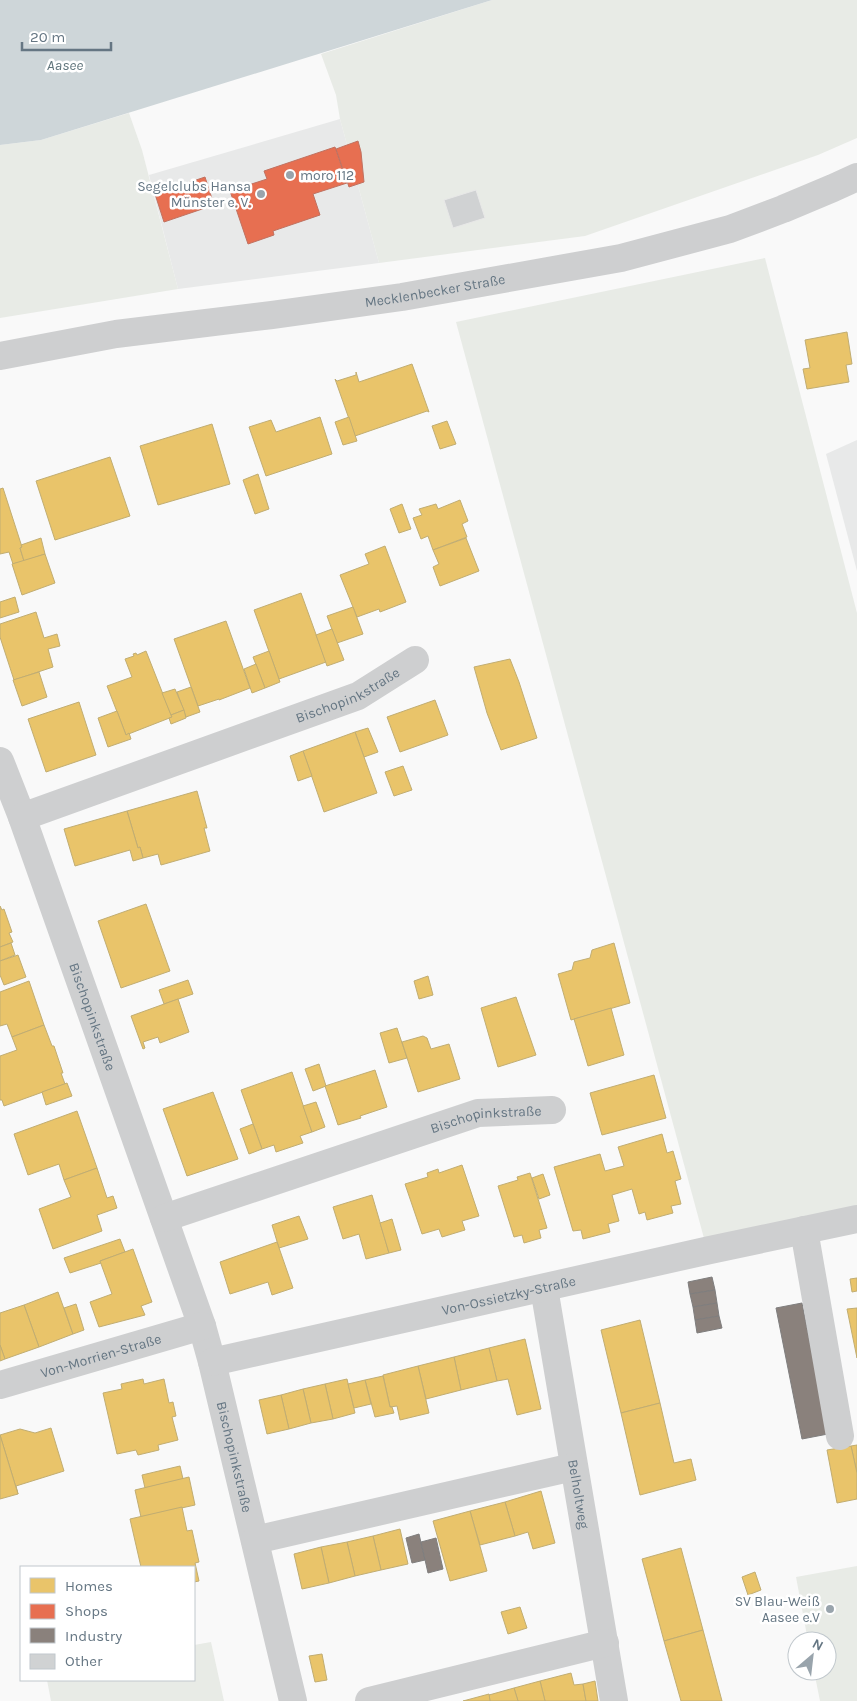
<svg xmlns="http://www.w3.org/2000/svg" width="857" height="1701" viewBox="0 0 857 1701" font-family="Karla,sans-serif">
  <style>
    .built { fill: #e8e9e9 }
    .green { fill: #e8ebe6 }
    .water { fill: #ced6d9 }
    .homes { fill: #e9c46a; stroke: #c1ad72 }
    .shops { fill: #e76f51; stroke: #c07160 }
    .industry { fill: #8a817c; stroke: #7f7e7e }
    .building { fill: #d0d2d3; stroke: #e8e8e8 }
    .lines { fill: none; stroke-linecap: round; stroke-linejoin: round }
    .minor { stroke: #cecfd0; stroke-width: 28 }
    .poi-dot { fill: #99a4ac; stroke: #fff; stroke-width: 2 }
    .labels { text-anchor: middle; stroke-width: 5; stroke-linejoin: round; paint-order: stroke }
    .poi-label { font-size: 14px; fill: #657683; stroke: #fff; text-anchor: end }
    .street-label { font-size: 14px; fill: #657683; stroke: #fff }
    .water-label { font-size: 15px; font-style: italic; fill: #60757c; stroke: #fff }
  </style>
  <rect width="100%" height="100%" fill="#f9f9f9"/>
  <!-- built -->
  <g class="built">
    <polygon points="340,119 379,263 178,289 149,175"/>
    <polygon points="857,440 857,571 826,454"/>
  </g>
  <!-- green -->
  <g class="green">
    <polygon points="492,0 857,0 857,138 818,155 585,236 379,263 340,119 336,95 321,54"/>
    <polygon points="129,113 142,150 178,289 0,318 0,145 41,140"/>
    <polygon points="765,258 857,613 857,1210 705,1242 456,322"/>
    <polygon points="857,1566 857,1701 820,1701 814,1671 827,1671 827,1641 808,1641 796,1577"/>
    <polygon points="211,1642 224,1701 51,1701 47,1680 194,1680 194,1645"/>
  </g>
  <!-- water -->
  <polygon class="water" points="0,0 492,0 41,140 0,145"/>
  <!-- homes -->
  <g class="homes">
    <polygon points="847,332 852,364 846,365 849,382 807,389 803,369 810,368 805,340"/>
    <polygon points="412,364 429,412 427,411 355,436 335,379 337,381 356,375 356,372 359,382"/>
    <polygon points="320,417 332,454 266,476 249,427 271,420 276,432"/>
    <polygon points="349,417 357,441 343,445 335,422"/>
    <polygon points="447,421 456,444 440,449 432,426"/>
    <polygon points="212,424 230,484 158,505 140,446"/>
    <polygon points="110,457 130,516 55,540 36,481"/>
    <polygon points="258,474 269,509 255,514 243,480"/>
    <polygon points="3,488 22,547 20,548 24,561 13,564 9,552 0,554 0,489"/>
    <polygon points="460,500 468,521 462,524 467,537 433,550 428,536 421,539 413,518 422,515 419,509 436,504 438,509"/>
    <polygon points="402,504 411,529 399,533 390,509"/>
    <polygon points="41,538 45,554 24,561 20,548 22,547 21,545"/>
    <polygon points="466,538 479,571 440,586 433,567 439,564 433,550"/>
    <polygon points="385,546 406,602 380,612 379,609 357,617 340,575 369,564 365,554"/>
    <polygon points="45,554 55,583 22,595 12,564"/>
    <polygon points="301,593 326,662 279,679 254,610"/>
    <polygon points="15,597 19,612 0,618 0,602"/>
    <polygon points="353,607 363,634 337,643 327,616"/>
    <polygon points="36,612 44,638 57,634 60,646 48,649 53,667 14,680 0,637 0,624"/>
    <polygon points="226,621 250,688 219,700 219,699 198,706 174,639"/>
    <polygon points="332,629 344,660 327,666 316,635"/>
    <polygon points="146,651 172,717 126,735 107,686 132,677 125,659 134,656 133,654 136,653 137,655"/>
    <polygon points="269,651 280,682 265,688 253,657"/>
    <polygon points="510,659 519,682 537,738 501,750 487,713 474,667"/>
    <polygon points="256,664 265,688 252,693 244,669"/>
    <polygon points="39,672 47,697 22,706 13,680"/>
    <polygon points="191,687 200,712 186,717 177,692"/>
    <polygon points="175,689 184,710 171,715 162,693"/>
    <polygon points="435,700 448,735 400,752 387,717"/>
    <polygon points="79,702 96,755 46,772 28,719"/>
    <polygon points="184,710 186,718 171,724 169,718 172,717 171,715"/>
    <polygon points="117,711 126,735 129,733 131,739 108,747 98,718"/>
    <polygon points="368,728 378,752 364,757 355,732"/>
    <polygon points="355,732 377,793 324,812 303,751"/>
    <polygon points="303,751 312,776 298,781 290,756"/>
    <polygon points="403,766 412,790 394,796 385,772"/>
    <polygon points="197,791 207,828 204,828 210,851 161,865 158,854 143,858 140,847 138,848 127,811"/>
    <polygon points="127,811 138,848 140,847 143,858 133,861 130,850 75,866 64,829"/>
    <polygon points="146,904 170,971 121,988 98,921"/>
    <polygon points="0,906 2,910 4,909 12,932 9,933 13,942 0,947"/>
    <polygon points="11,943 15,955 0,961 0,947"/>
    <polygon points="614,943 630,1003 571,1020 558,974 572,970 574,962 590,958 592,950"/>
    <polygon points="18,955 26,977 4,985 0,975 0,961"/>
    <polygon points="428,976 433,995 419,999 414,981"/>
    <polygon points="188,980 193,994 164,1004 159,990"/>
    <polygon points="29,981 44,1025 12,1037 7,1024 0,1026 0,992"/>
    <polygon points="516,997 536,1055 498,1067 481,1008"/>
    <polygon points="178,999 189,1032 160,1043 158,1037 143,1042 145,1048 143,1049 131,1016"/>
    <polygon points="611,1008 624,1055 588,1066 574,1019"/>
    <polygon points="44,1025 52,1046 54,1046 63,1073 61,1073 65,1084 4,1106 2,1100 0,1100 0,1056 17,1050 12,1037"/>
    <polygon points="397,1028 407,1058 389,1063 380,1033"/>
    <polygon points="423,1036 427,1038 431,1049 449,1044 460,1079 418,1092 402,1042"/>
    <polygon points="319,1064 326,1086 313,1091 305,1069"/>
    <polygon points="375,1070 387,1107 360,1116 361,1118 338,1125 325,1086"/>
    <polygon points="292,1072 312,1132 300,1136 303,1143 276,1152 274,1145 262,1149 241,1090"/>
    <polygon points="654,1075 666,1118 602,1135 590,1093"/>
    <polygon points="67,1083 72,1096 46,1105 42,1092"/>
    <polygon points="213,1092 238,1159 187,1176 163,1109"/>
    <polygon points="316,1102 325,1127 312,1132 303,1106"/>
    <polygon points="77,1111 97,1168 64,1180 59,1164 28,1175 14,1134"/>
    <polygon points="253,1124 262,1149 249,1154 240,1129"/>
    <polygon points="662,1134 667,1153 673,1151 681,1179 675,1181 681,1204 671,1206 673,1213 647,1220 645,1212 639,1214 632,1189 612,1195 619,1221 608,1224 610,1232 583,1239 581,1230 573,1231 554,1167 600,1154 605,1171 624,1166 618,1147"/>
    <polygon points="462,1165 479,1216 462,1221 465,1230 442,1237 439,1229 422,1234 405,1184 428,1177 427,1173 438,1169 439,1173"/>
    <polygon points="97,1168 107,1198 113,1196 117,1208 97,1215 102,1231 53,1249 39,1209 71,1197 64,1180"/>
    <polygon points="530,1173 547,1228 539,1230 541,1238 524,1243 522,1235 514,1237 498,1186 518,1180 517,1177"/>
    <polygon points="543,1174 550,1195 539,1199 532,1178"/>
    <polygon points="372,1195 389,1253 366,1259 359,1234 343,1239 333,1207"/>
    <polygon points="299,1216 308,1239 279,1248 272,1225"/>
    <polygon points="392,1219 401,1250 389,1253 380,1223"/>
    <polygon points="120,1239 125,1252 100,1261 101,1263 70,1273 64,1258"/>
    <polygon points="277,1242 293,1288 272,1295 268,1282 230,1294 220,1262"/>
    <polygon points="133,1249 152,1302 141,1306 145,1315 99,1327 90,1302 112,1294 100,1261"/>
    <polygon points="857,1278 857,1291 852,1292 850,1279"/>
    <polygon points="58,1292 73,1334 39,1347 24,1305"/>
    <polygon points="76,1304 84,1330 73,1334 64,1308"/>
    <polygon points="24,1305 39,1347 5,1359 0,1345 0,1313"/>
    <polygon points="857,1308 857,1358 847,1309"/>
    <polygon points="640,1320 660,1403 621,1413 601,1330"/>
    <polygon points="525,1339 541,1409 517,1415 508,1379 497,1381 489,1348"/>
    <polygon points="0,1345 5,1359 0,1361"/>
    <polygon points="489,1348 497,1381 461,1390 454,1357"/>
    <polygon points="454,1357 461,1390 426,1399 418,1366"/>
    <polygon points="418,1366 429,1413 400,1420 397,1406 390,1407 383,1375"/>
    <polygon points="383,1376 390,1407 392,1407 394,1413 375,1417 365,1380"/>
    <polygon points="143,1379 144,1384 164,1379 169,1403 173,1402 176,1416 172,1417 178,1440 158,1445 159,1450 138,1455 136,1450 117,1454 103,1393 122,1389 121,1384"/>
    <polygon points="347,1379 355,1413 333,1419 325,1384"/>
    <polygon points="365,1380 371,1404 354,1408 348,1384"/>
    <polygon points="325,1384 333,1419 311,1423 303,1389"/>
    <polygon points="303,1389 311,1423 289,1429 281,1395"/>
    <polygon points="281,1395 289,1429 267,1434 259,1400"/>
    <polygon points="660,1403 674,1463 691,1459 696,1480 640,1495 621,1413"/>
    <polygon points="51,1428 64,1471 16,1486 18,1494 0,1435 20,1429 35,1433"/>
    <polygon points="0,1435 18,1494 0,1499"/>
    <polygon points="857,1445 857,1473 851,1446"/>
    <polygon points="851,1446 857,1473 857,1499 837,1503 827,1450"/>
    <polygon points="180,1466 183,1479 145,1488 142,1475"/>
    <polygon points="189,1477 195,1505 141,1517 135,1490"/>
    <polygon points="541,1491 555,1543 533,1549 528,1532 515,1536 505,1502"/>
    <polygon points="505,1502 515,1536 480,1545 470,1511"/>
    <polygon points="182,1507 187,1531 192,1530 199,1562 195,1563 199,1581 194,1582 194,1567 141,1567 130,1519"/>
    <polygon points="470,1511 487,1571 450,1581 433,1521"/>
    <polygon points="400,1529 408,1564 381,1570 373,1536"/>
    <polygon points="373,1536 381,1570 355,1576 347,1542"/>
    <polygon points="347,1542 355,1576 329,1583 321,1547"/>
    <polygon points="321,1547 329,1583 302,1589 294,1554"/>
    <polygon points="681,1548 703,1630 664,1641 642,1559"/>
    <polygon points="755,1572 761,1590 748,1595 742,1577"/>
    <polygon points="520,1607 527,1628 508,1634 501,1612"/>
    <polygon points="703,1630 722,1701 681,1701 664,1641"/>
    <polygon points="322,1654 327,1680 315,1682 309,1656"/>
    <polygon points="571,1673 574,1685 583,1684 586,1701 545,1701 540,1681"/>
    <polygon points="540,1681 545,1701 518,1701 514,1688"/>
    <polygon points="595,1681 598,1701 586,1701 583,1684"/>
    <polygon points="514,1688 518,1701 490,1701 489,1695"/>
    <polygon points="489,1694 490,1701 463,1701"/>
  </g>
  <!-- shops -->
  <g class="shops">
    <polygon points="358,141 361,152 364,182 349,187 336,149"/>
    <polygon points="335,147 347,183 313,194 320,215 273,231 274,235 248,244 230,191 267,179 264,171"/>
    <polygon points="205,177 214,205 164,222 155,194"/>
  </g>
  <!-- industry -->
  <g class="industry">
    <polygon points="712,1277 715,1290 690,1294 688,1282"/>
    <polygon points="715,1290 717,1303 693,1307 690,1294"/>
    <polygon points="717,1303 719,1316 695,1320 693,1307"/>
    <polygon points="802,1303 828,1434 802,1439 776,1308"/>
    <polygon points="719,1316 722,1328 697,1333 695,1320"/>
    <polygon points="419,1534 425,1560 412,1563 406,1538"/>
    <polygon points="436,1538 443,1569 428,1573 421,1542"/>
  </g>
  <!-- building -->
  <polygon class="building" points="476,190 485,218 453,228 444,200"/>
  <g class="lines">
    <!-- minor -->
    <g class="minor">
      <path id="s1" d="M0 356 116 334 272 315 402 297 621 258 730 229 783 209 833 188 857 177"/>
      <path id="s2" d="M0 761 22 817 202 1326 212 1362 293 1701"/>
      <path id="s3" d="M22 817 358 696 415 660"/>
      <path id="s4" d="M164 1218 478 1113 552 1110"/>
      <polyline points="804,1230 840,1436"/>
      <path id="s5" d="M544 1288 614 1701"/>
      <path id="s6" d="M212 1362 710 1250 857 1219"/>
      <path id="s7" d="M0 1385 202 1326"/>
      <polyline points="255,1540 573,1467"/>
      <polyline points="369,1701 605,1643"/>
    </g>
  </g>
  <!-- markers -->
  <g class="poi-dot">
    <circle cx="290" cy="175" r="5"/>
    <circle cx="261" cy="194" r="5"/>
    <circle cx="830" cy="1609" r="5"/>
  </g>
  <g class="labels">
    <!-- poi labels -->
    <g class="poi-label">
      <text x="300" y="180" text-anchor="start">moro 112</text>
      <text x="251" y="191">Segelclubs Hansa<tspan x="251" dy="16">Münster e. V.</tspan></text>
      <text x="820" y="1606">SV Blau-Weiß<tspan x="820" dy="16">Aasee e.V</tspan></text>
    </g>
    <!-- street labels -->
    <g class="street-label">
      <text dy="5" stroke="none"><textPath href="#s1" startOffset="440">Mecklenbecker Straße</textPath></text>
      <text dy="5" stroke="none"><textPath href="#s3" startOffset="348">Bischopinkstraße</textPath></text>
      <text dy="5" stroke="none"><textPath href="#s2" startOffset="272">Bischopinkstraße</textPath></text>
      <text dy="5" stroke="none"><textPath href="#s4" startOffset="338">Bischopinkstraße</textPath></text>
      <text dy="5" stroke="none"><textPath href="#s6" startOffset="304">Von-Ossietzky-Straße</textPath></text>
      <text dy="5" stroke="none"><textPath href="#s7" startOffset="105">Von-Morrien-Straße</textPath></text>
      <text dy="5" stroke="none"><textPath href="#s2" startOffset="735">Bischopinkstraße</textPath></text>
      <text dy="5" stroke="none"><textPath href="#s5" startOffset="209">Belholtweg</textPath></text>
    </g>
    <!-- water labels -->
    <g class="water-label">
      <text x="65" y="70">Aasee</text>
    </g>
  </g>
  <!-- legend -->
  <rect x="20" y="1566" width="175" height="115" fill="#ffffff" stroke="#c1c8cd"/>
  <rect x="30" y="1578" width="25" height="15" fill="#e9c46a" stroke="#c1c8cd"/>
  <text x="65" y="1591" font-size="15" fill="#657683">Homes</text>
  <rect x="30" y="1604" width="25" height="15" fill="#e76f51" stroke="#c1c8cd"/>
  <text x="65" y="1616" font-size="15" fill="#657683">Shops</text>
  <rect x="30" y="1628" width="25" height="15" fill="#8a817c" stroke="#c1c8cd"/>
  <text x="65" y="1641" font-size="15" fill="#657683">Industry</text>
  <rect x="30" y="1654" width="25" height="15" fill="#d0d2d3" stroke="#c1c8cd"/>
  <text x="65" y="1666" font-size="15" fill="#657683">Other</text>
  <!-- north arrow -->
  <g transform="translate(812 1656) rotate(28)"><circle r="24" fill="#ffffff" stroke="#c1c8cd"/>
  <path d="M0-4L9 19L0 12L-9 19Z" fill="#99a4ac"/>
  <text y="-8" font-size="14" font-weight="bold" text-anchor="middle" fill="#657683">N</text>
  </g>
  <!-- scale -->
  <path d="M22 42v8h89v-8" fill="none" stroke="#657683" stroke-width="2.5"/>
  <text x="30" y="42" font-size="15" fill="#657683" stroke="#ffffff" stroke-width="4" paint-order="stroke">20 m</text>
</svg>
